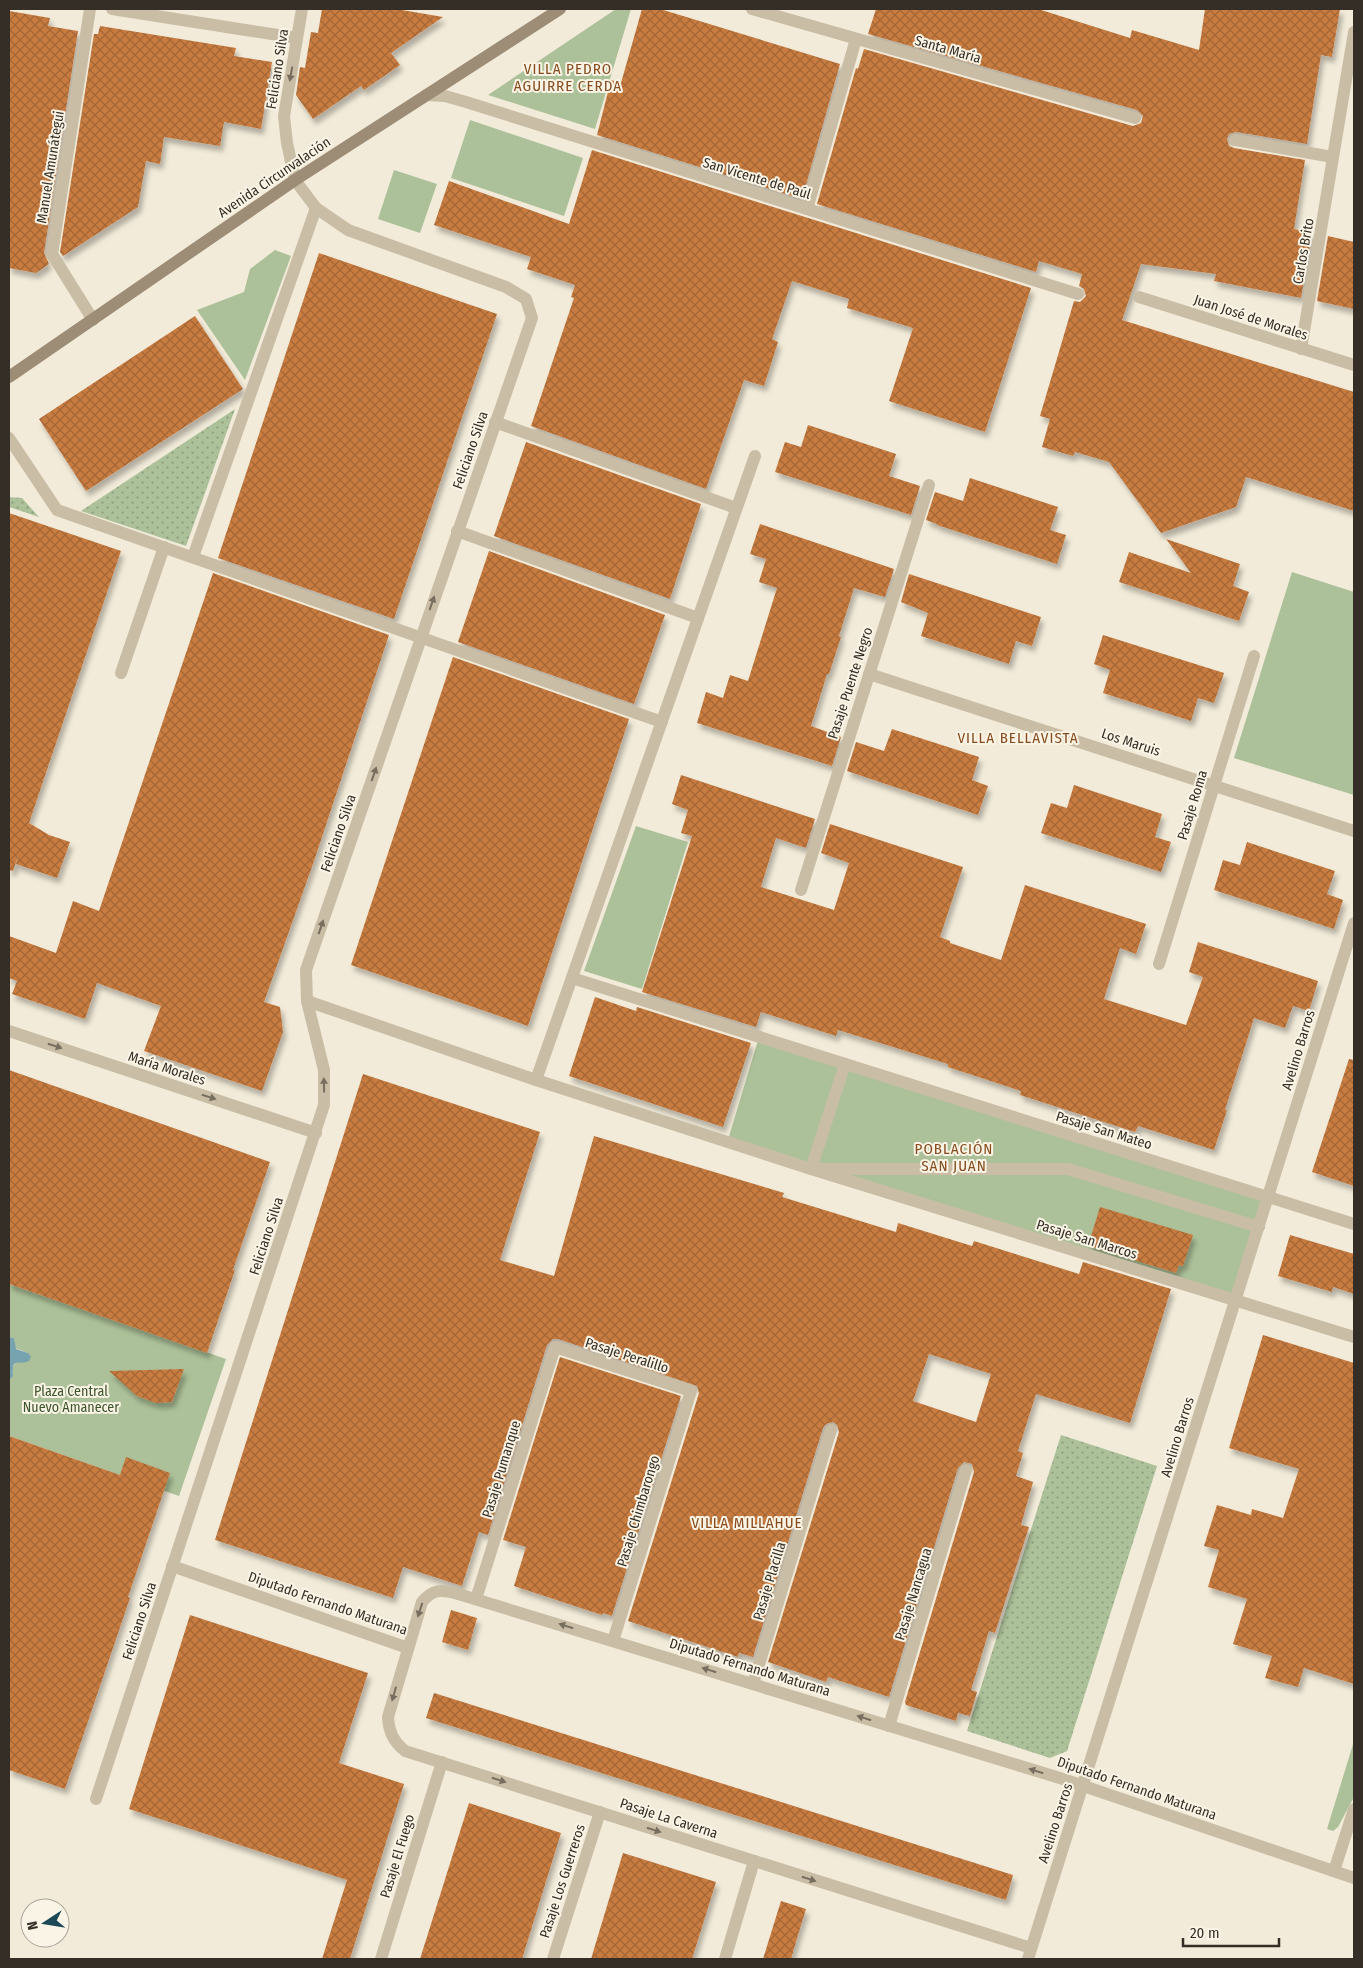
<svg xmlns="http://www.w3.org/2000/svg" width="1363" height="1968" viewBox="0 0 1363 1968" font-family="'Fira Sans Condensed',sans-serif">
  <style>
    .grass { fill: url(#grass-dots) }
    .park { fill: #acc199; fill-rule: evenodd }
    .water { fill: #77a2af }
    .building { fill: url(#building-cross-hatch); fill-rule: evenodd; filter: url(#shadow) }
    .lines { fill: none; stroke-linecap: round; stroke-linejoin: round }
    .street { stroke: #cabda5; stroke-width: 12 }
    .secondary { stroke: #9d8c76; stroke-width: 12 }
    .oneway { fill: #786e5f }
    .labels { text-anchor: middle; stroke-width: 4; stroke-linejoin: round; paint-order: stroke }
    .street-label { font-size: 14px; fill: #352e26; stroke: #f9f4e5 }
    .park-label { font-size: 14px; fill: #3c542a; stroke: #f9f4e5 }
    .neighbourhood-label { font-size: 15px; letter-spacing: 1px; fill: #864b1e; stroke: #f9f4e5 }
  </style>
  <defs>
    <pattern id="grass-dots" width="8" height="8" patternUnits="userSpaceOnUse" patternTransform="scale(1.25)"><rect width="8" height="8" fill="#acc199"/><path d="M2 2h.1M6 6h.1" fill="none" stroke="#8d9d7d" stroke-width="1.8" stroke-linecap="round"/></pattern>
    <pattern id="building-cross-hatch" width="8" height="8" patternUnits="userSpaceOnUse" patternTransform="scale(1.25)"><rect width="8" height="8" fill="#c97c40"/><path d="M0 0l8 8M0 8l8-8" fill="none" stroke="#a46635"/></pattern>
    <filter id="shadow"><feDropShadow dx="3" dy="5.5" stdDeviation="2.5" flood-color="#0004"/></filter>
  </defs>
  <rect width="100%" height="100%" fill="#f2ebd9"/>
  <!-- grass -->
  <g class="grass">
    <polygon points="235,409 186,546 81,511"/>
    <polygon points="9,497 22,498 39,517 9,507"/>
    <polygon points="1061,1435 1157,1466 1067,1751 1050,1758 967,1731"/>
  </g>
  <!-- park -->
  <g class="park">
    <polygon points="616,9 631,9 595,129 488,95"/>
    <polygon points="470,120 583,158 564,216 451,178"/>
    <polygon points="394,170 437,184 420,233 378,219"/>
    <polygon points="275,250 291,256 245,380 197,310 244,292 250,269"/>
    <polygon points="1292,572 1354,592 1354,795 1234,758"/>
    <polygon points="636,826 688,842 642,989 584,971"/>
    <polygon points="759,1037 1268,1197 1236,1300 727,1143"/>
    <path d="M9 1284 226 1359 179 1496 9 1436V1380L13 1373C11 1363 21 1359 28 1353L15 1348 14 1338 9 1337ZM125 1385H178L172 1402C150 1403 141 1399 125 1385Z"/>
    <polygon points="1354,1741 1354,1797 1338,1827 1333,1831 1327,1829"/>
  </g>
  <!-- water -->
  <path class="water" d="M9 1337 14 1338 16 1349 28 1353 31 1357 29 1361C17 1366 12 1356 13 1376L9 1380Z"/>
  <!-- building -->
  <g class="building">
    <polygon points="322,9 396,9 443,17 391,53 400,65 364,90 361,86 313,119 296,95 300,67 305,68 311,32 318,33"/>
    <polygon points="642,9 660,9 840,64 802,199 597,135 611,80 621,83"/>
    <polygon points="876,9 1038,9 1130,38 1132,30 1199,50 1205,9 1340,9 1332,57 1321,55 1307,144 1236,132 1229,134 1227,139 1229,146 1234,148 1305,160 1294,229 1312,233 1301,298 1214,281 1216,274 1141,264 1122,320 1354,392 1354,511 1246,477 1236,507 1161,533 1109,462 1075,452 1073,456 1042,447 1050,419 1040,416 1074,301 1080,302 1086,296 1084,289 1079,286 1082,274 1039,261 1036,272 817,204 856,68 858,69 864,49 1133,126 1141,123 1143,116 1137,110 868,34"/>
    <polygon points="9,11 50,18 48,26 78,31 44,253 49,264 36,273 9,268"/>
    <polygon points="100,26 236,48 234,56 272,62 261,129 224,122 220,146 164,137 160,164 146,161 138,207 63,256 60,252 94,34 98,34"/>
    <polygon points="592,150 1031,288 985,432 889,401 913,328 847,308 849,299 792,281 772,339 778,342 764,386 744,380 706,489 531,426 574,298 571,297 575,285 527,269 531,257 434,225 449,181 569,224"/>
    <polygon points="1328,236 1354,242 1354,309 1317,301"/>
    <polygon points="319,253 497,314 394,619 218,558"/>
    <polygon points="195,316 243,389 86,491 39,419"/>
    <polygon points="808,425 896,454 889,476 920,486 911,515 775,472 785,442 801,447"/>
    <polygon points="526,442 701,504 670,599 494,536"/>
    <polygon points="970,478 1058,507 1050,530 1066,535 1057,564 937,525 937,524 926,520 935,492 963,501"/>
    <polygon points="9,513 121,551 29,823 49,835 70,842 57,878 16,864 19,853 13,871 9,870"/>
    <polygon points="760,524 894,569 885,597 854,588 839,636 841,637 829,674 827,674 811,726 841,737 832,766 697,723 706,692 723,698 730,675 748,681 777,588 759,582 766,559 750,554"/>
    <polygon points="1166,539 1240,564 1233,586 1249,592 1239,621 1119,582 1129,552 1191,573"/>
    <polygon points="489,551 665,615 634,704 458,642"/>
    <polygon points="213,573 389,635 314,861 264,1002 280,1007 283,1032 262,1091 144,1051 161,1006 97,983 85,1019 12,994 17,981 9,978 9,936 56,953 73,901 99,911"/>
    <polygon points="909,574 1041,617 1032,646 1016,641 1009,664 921,636 928,613 901,602"/>
    <polygon points="1103,635 1224,673 1214,703 1198,698 1191,721 1103,693 1110,670 1094,664"/>
    <polygon points="453,657 629,719 528,1026 351,965"/>
    <polygon points="892,729 979,757 972,780 988,786 978,815 847,771 856,742 884,751"/>
    <polygon points="681,775 815,819 806,848 776,838 761,887 834,910 849,863 821,853 830,824 963,867 940,937 950,941 950,943 1001,960 1025,885 1146,924 1136,954 1120,948 1104,999 1186,1025 1203,977 1189,972 1198,942 1318,981 1309,1011 1293,1006 1285,1028 1254,1018 1225,1110 1227,1110 1214,1150 1138,1126 1135,1132 1020,1095 1021,1091 948,1067 948,1064 838,1030 836,1036 761,1012 756,1027 642,992 692,836 681,833 688,810 672,804"/>
    <polygon points="1074,785 1162,814 1155,837 1171,842 1161,872 1041,833 1051,803 1067,808"/>
    <polygon points="1247,842 1335,871 1327,894 1343,900 1334,929 1214,890 1223,860 1240,865"/>
    <polygon points="595,997 636,1011 637,1007 751,1043 723,1127 569,1076"/>
    <polygon points="1349,1059 1354,1060 1354,1186 1312,1172"/>
    <polygon points="9,1070 270,1162 233,1270 235,1270 207,1353 9,1284"/>
    <path d="M363 1074 540 1132 500 1260 554 1276 594 1136 784 1193 782 1197 896 1232 898 1223 972 1246 974 1241 1079 1274 1083 1262 1171 1289 1130 1423 1036 1394 1018 1451 1023 1453 1016 1476 1033 1482 1021 1525 1029 1527 995 1633 989 1631 971 1690 977 1692 970 1716 958 1713 956 1721 906 1705 905 1702 974 1472 972 1464 964 1462 958 1468 889 1697 828 1677 826 1682 768 1662 839 1432 837 1425 833 1422 826 1424 823 1428 753 1657 739 1653 738 1657 628 1621 699 1393 697 1386 558 1339H553L547 1345 488 1535 479 1532 462 1586 403 1567 393 1598 215 1540ZM929 1354 991 1374 976 1422 913 1401Z"/>
    <polygon points="1100,1207 1193,1235 1183,1266 1179,1265 1176,1273 1088,1246"/>
    <polygon points="1290,1235 1354,1254 1354,1294 1333,1287 1332,1292 1278,1276"/>
    <polygon points="1263,1335 1354,1363 1354,1684 1304,1668 1298,1687 1265,1678 1272,1656 1233,1644 1247,1599 1208,1587 1219,1550 1204,1546 1217,1505 1251,1515 1252,1509 1283,1518 1299,1469 1229,1448"/>
    <polygon points="560,1357 681,1396 612,1616 603,1613 602,1615 514,1586 526,1547 503,1540"/>
    <polygon points="184,1369 172,1402 156,1403 137,1396 109,1371"/>
    <polygon points="9,1436 120,1475 126,1457 170,1473 128,1597 130,1598 65,1789 9,1770"/>
    <polygon points="451,1610 477,1618 468,1650 442,1642"/>
    <polygon points="190,1615 368,1673 339,1763 404,1784 350,1959 322,1959 347,1880 129,1809"/>
    <polygon points="434,1693 1013,1875 1006,1900 426,1718"/>
    <polygon points="469,1803 561,1833 522,1959 420,1959"/>
    <polygon points="623,1853 716,1882 692,1959 591,1959"/>
    <polygon points="781,1901 806,1909 798,1935 791,1959 763,1959"/>
  </g>
  <g class="lines">
    <!-- street -->
    <g class="street">
      <polyline points="90,9 52,254 93,320"/>
      <polyline points="112,9 297,38"/>
      <polyline points="752,9 1135,118"/>
      <polyline points="426,95 445,96 466,102 1078,294"/>
      <polyline points="1235,140 1333,157"/>
      <polyline points="807,209 856,39"/>
      <polyline points="1139,297 1354,365"/>
      <polyline points="1301,349 1354,32"/>
      <polyline points="495,422 736,508"/>
      <polyline points="9,438 57,510 662,722"/>
      <polyline points="457,531 698,618"/>
      <polyline points="193,557 316,208"/>
      <polyline points="121,673 164,547"/>
      <polyline points="869,674 1354,831"/>
      <polyline points="801,890 929,485"/>
      <polyline points="1159,964 1254,656"/>
      <polyline points="572,978 1354,1224"/>
      <polyline points="307,1001 536,1080 811,1169 1068,1169 1259,1227"/>
      <polyline points="9,1031 316,1133"/>
      <polyline points="845,1064 811,1169 1354,1337"/>
      <polyline points="536,1080 755,456"/>
      <polyline points="172,1566 408,1648"/>
      <polyline points="476,1599 555,1347 691,1391 613,1641"/>
      <polyline points="753,1684 831,1430"/>
      <polyline points="889,1726 966,1470"/>
      <polyline points="96,1799 324,1105 324,1070 307,1001 306,970 532,318 526,299 506,287 348,230 316,208 295,180 287,143 284,116 302,9"/>
      <polyline points="1334,1871 1354,1809"/>
      <path d="M1031 1948 405 1751C393 1741 389 1732 388 1717L422 1602C432 1590 440 1589 455 1593L1063 1779 1354 1878"/>
      <polyline points="381,1959 442,1762"/>
      <polyline points="553,1959 600,1812"/>
      <polyline points="725,1959 754,1861"/>
      <polyline points="1028,1959 1354,923"/>
    </g>
    <!-- secondary -->
    <polyline class="secondary" points="9,377 295,180 560,9"/>
  </g>
  <!-- one-way arrows -->
  <defs><path id="oneway-solid" d="M-6-.8H1V-3.2L6.5 0L1 3.2V.8H-6Z" transform="scale(1.25)"/></defs>
  <g class="oneway">
    <use href="#oneway-solid" transform="translate(291 74) rotate(100)"/>
    <use href="#oneway-solid" transform="translate(432 603) rotate(-71)"/>
    <use href="#oneway-solid" transform="translate(374 774) rotate(-71)"/>
    <use href="#oneway-solid" transform="translate(321 927) rotate(-71)"/>
    <use href="#oneway-solid" transform="translate(55 1046) rotate(18)"/>
    <use href="#oneway-solid" transform="translate(324 1085) rotate(-91)"/>
    <use href="#oneway-solid" transform="translate(209 1097) rotate(18)"/>
    <use href="#oneway-solid" transform="translate(420 1610) rotate(108)"/>
    <use href="#oneway-solid" transform="translate(566 1626) rotate(-163)"/>
    <use href="#oneway-solid" transform="translate(709 1670) rotate(-163)"/>
    <use href="#oneway-solid" transform="translate(394 1694) rotate(106)"/>
    <use href="#oneway-solid" transform="translate(864 1718) rotate(-163)"/>
    <use href="#oneway-solid" transform="translate(1036 1771) rotate(-163)"/>
    <use href="#oneway-solid" transform="translate(499 1780) rotate(18)"/>
    <use href="#oneway-solid" transform="translate(654 1830) rotate(18)"/>
    <use href="#oneway-solid" transform="translate(809 1879) rotate(18)"/>
  </g>
  <g class="labels">
    <!-- street labels -->
    <g class="street-label">
      <text transform="translate(948 49) rotate(16)" y="5">Santa María</text>
      <text transform="translate(277 69) rotate(-81)" y="5">Feliciano Silva</text>
      <text transform="translate(50 167) rotate(-81)" y="5">Manuel Amunátegui</text>
      <text transform="translate(274 177) rotate(-34)" y="5">Avenida Circunvalación</text>
      <text transform="translate(757 178) rotate(17)" y="5">San Vicente de Paúl</text>
      <text transform="translate(1303 251) rotate(-80)" y="5">Carlos Brito</text>
      <text transform="translate(1251 317) rotate(18)" y="5">Juan José de Morales</text>
      <text transform="translate(470 450) rotate(-71)" y="5">Feliciano Silva</text>
      <text transform="translate(850 683) rotate(-72)" y="5">Pasaje Puente Negro</text>
      <text transform="translate(1131 742) rotate(18)" y="5">Los Maruis</text>
      <text transform="translate(1192 805) rotate(-73)" y="5">Pasaje Roma</text>
      <text transform="translate(338 833) rotate(-71)" y="5">Feliciano Silva</text>
      <text transform="translate(1298 1050) rotate(-73)" y="5">Avelino Barros</text>
      <text transform="translate(167 1068) rotate(18)" y="5">María Morales</text>
      <text transform="translate(1104 1130) rotate(17)" y="5">Pasaje San Mateo</text>
      <text transform="translate(266 1236) rotate(-72)" y="5">Feliciano Silva</text>
      <text transform="translate(1087 1239) rotate(17)" y="5">Pasaje San Marcos</text>
      <text transform="translate(627 1355) rotate(18)" y="5">Pasaje Peralillo</text>
      <text transform="translate(1177 1437) rotate(-73)" y="5">Avelino Barros</text>
      <text transform="translate(501 1469) rotate(-73)" y="5">Pasaje Pumanque</text>
      <text transform="translate(638 1511) rotate(-73)" y="5">Pasaje Chimbarongo</text>
      <text transform="translate(769 1581) rotate(-73)" y="5">Pasaje Placilla</text>
      <text transform="translate(913 1594) rotate(-73)" y="5">Pasaje Nancagua</text>
      <text transform="translate(328 1603) rotate(19)" y="5">Diputado Fernando Maturana</text>
      <text transform="translate(139 1621) rotate(-72)" y="5">Feliciano Silva</text>
      <text transform="translate(750 1667) rotate(17)" y="5">Diputado Fernando Maturana</text>
      <text transform="translate(1137 1788) rotate(19)" y="5">Diputado Fernando Maturana</text>
      <text transform="translate(669 1818) rotate(18)" y="5">Pasaje La Caverna</text>
      <text transform="translate(1055 1823) rotate(-72)" y="5">Avelino Barros</text>
      <text transform="translate(397 1856) rotate(-73)" y="5">Pasaje El Fuego</text>
      <text transform="translate(562 1881) rotate(-72)" y="5">Pasaje Los Guerreros</text>
    </g>
    <!-- park labels -->
    <g class="park-label">
      <text x="71" y="1396">Plaza Central<tspan x="71" dy="16">Nuevo Amanecer</tspan></text>
    </g>
    <!-- neighbourhood labels -->
    <g class="neighbourhood-label">
      <text x="568" y="74">VILLA PEDRO<tspan x="568" dy="17">AGUIRRE CERDA</tspan></text>
      <text x="1018" y="743">VILLA BELLAVISTA</text>
      <text x="954" y="1154">POBLACIÓN<tspan x="954" dy="17">SAN JUAN</tspan></text>
      <text x="747" y="1528">VILLA MILLAHUE</text>
    </g>
  </g>
  <!-- border -->
  <rect width="1363" height="1968" fill="none" stroke="#352e26" stroke-width="20"/>
  <!-- north arrow -->
  <g transform="translate(45 1923) rotate(258)"><circle r="24" fill="#f9f4e5" stroke="#aba599"/>
  <path d="M0-4L9 19L0 12L-9 19Z" fill="#1b4857"/>
  <text y="-8" font-size="14" font-weight="bold" text-anchor="middle" fill="#352e26">N</text>
  </g>
  <!-- scale -->
  <path d="M1183 1938v8h96v-8" fill="none" stroke="#352e26" stroke-width="2.5"/>
  <text x="1190" y="1938" font-size="15" fill="#352e26" stroke="#f9f4e5" stroke-width="4" paint-order="stroke">20 m</text>
</svg>
